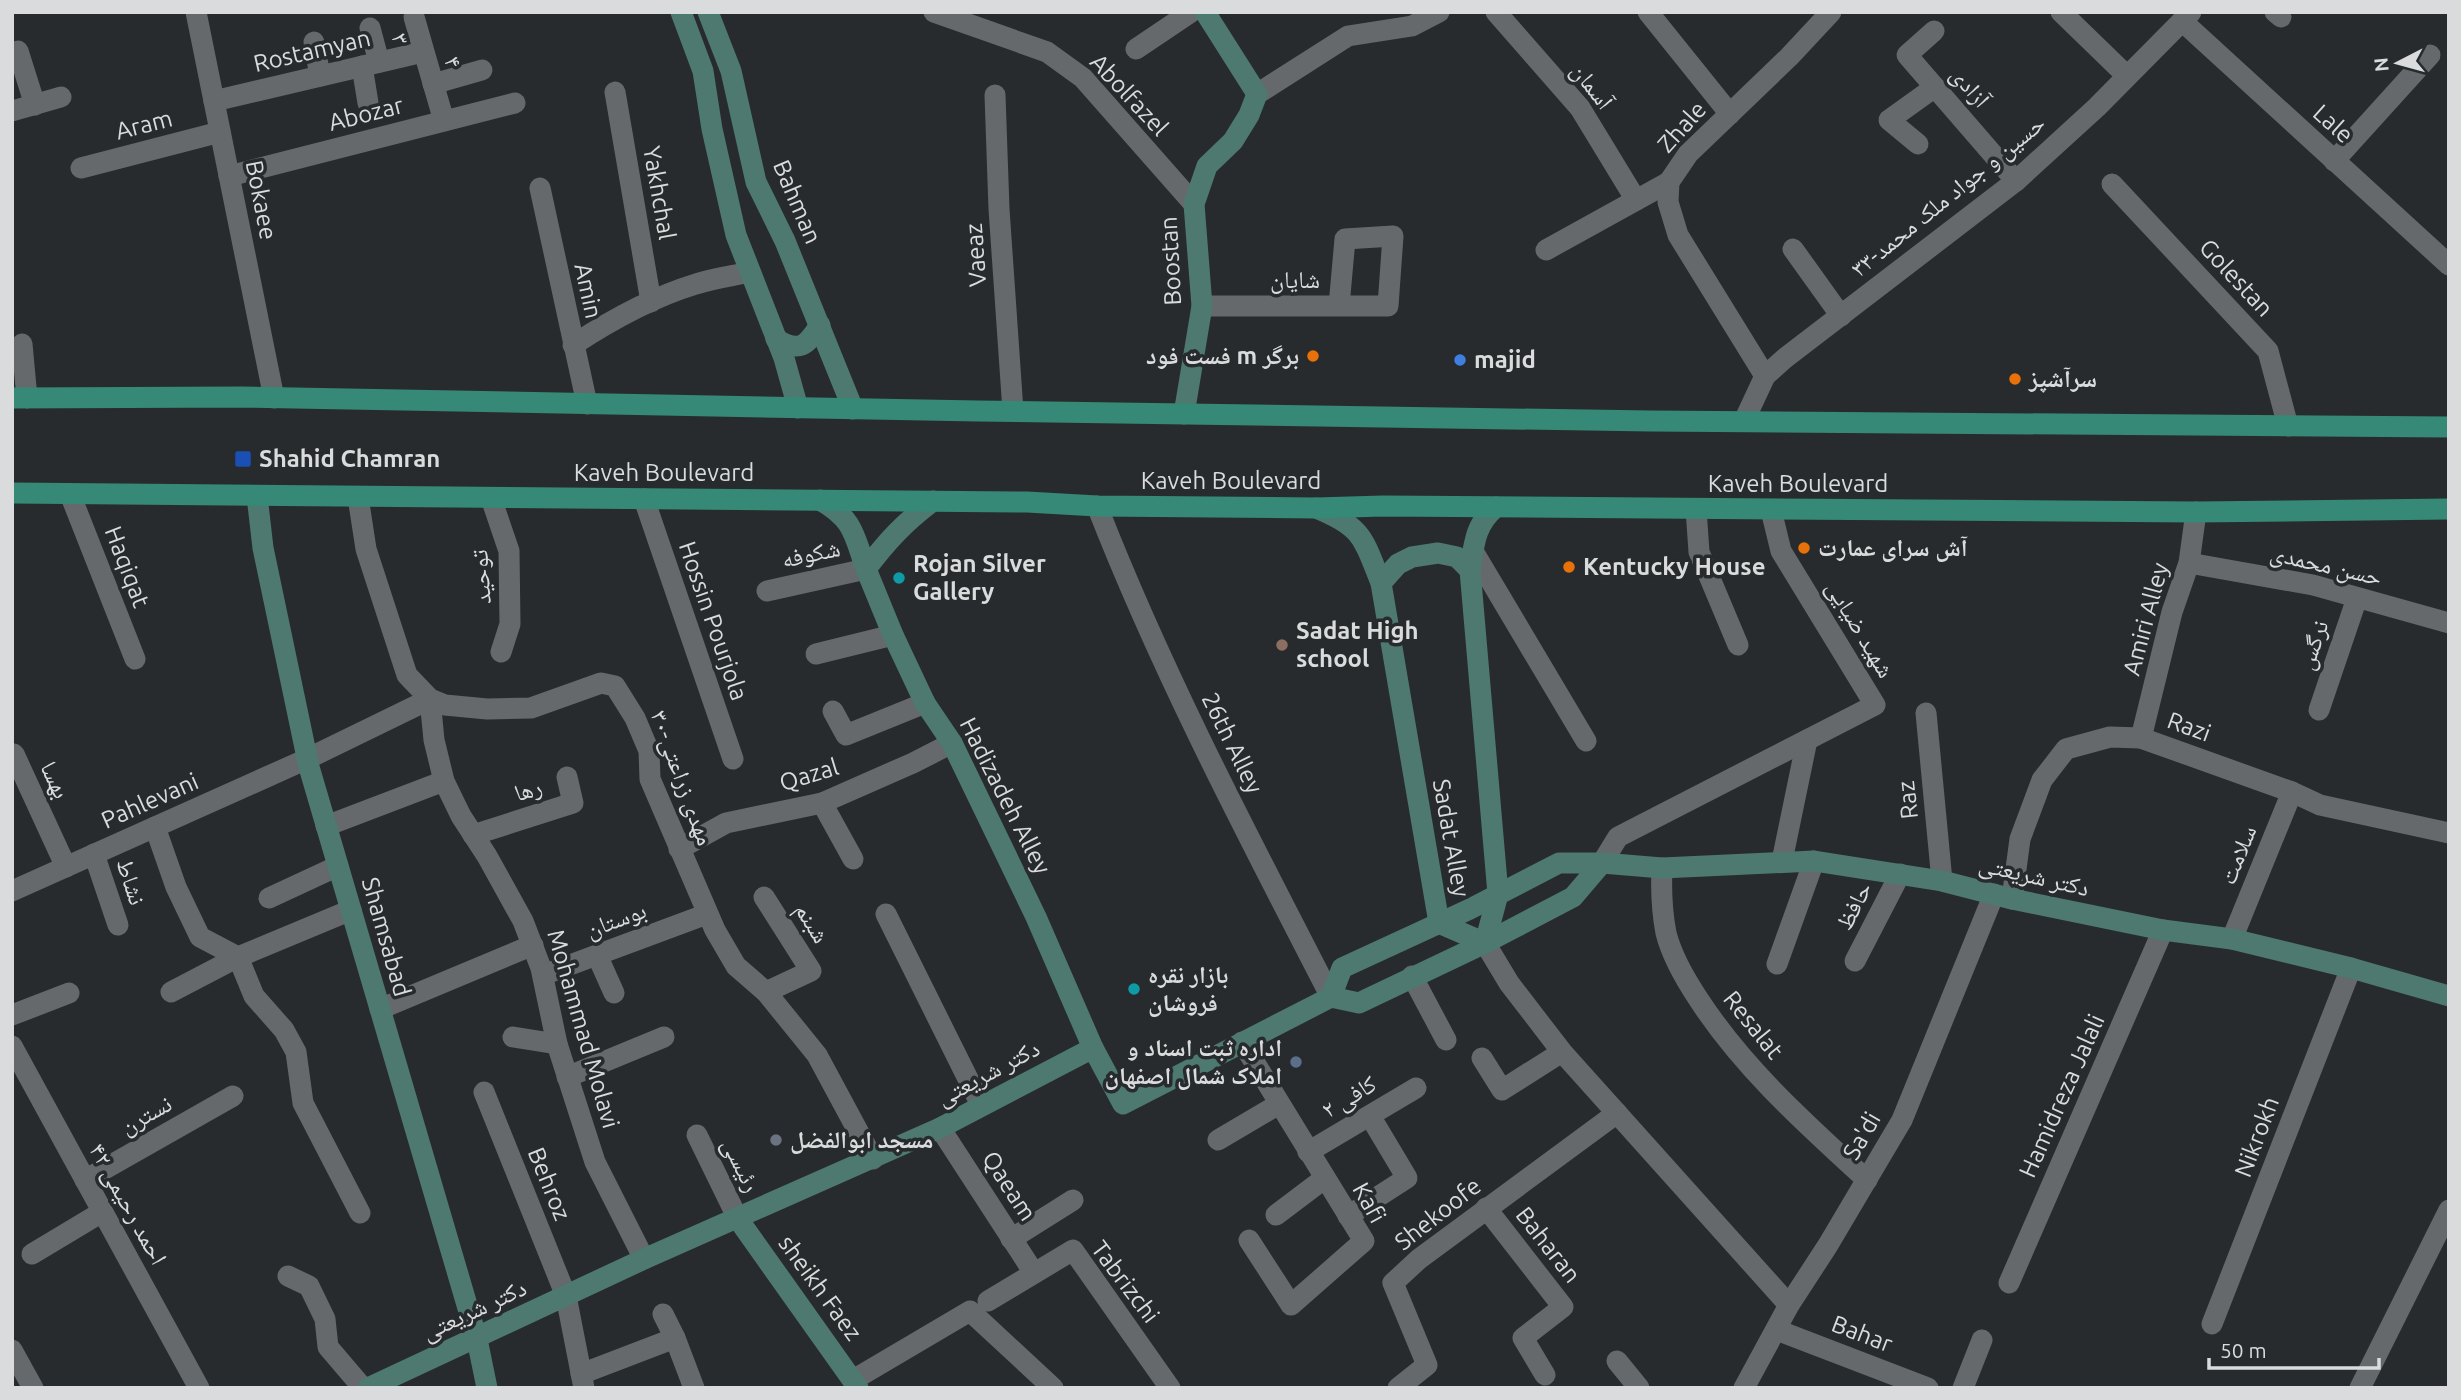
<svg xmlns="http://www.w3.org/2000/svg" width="2461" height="1400" viewBox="0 0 2461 1400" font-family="Ubuntu,'Noto Naskh Arabic',sans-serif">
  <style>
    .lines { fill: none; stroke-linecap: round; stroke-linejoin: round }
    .street { stroke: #66696b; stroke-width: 21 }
    .secondary { stroke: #4d7970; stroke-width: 21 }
    .primary { stroke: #358976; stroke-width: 21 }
    .food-dot { fill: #e8710a; stroke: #282b2d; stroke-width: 2.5 }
    .shop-dot { fill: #3f7fe0; stroke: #282b2d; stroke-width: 2.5 }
    .transit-dot { fill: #1a4fb4; stroke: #282b2d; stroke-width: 2.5 }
    .culture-dot { fill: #0f9aa8; stroke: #282b2d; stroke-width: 2.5 }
    .education-dot { fill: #8d6e63; stroke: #282b2d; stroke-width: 2.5 }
    .service-dot { fill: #5c6f8a; stroke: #282b2d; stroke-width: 2.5 }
    .worship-dot { fill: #6b7280; stroke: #282b2d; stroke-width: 2.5 }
    .labels { text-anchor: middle; stroke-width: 7; stroke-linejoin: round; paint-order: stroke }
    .street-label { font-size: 24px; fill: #d9dbdc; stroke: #282b2d }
    .poi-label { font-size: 24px; font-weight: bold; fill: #d9dbdc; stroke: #282b2d; text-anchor: start }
  </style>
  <rect width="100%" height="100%" fill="#282b2d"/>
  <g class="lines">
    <!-- street -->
    <g class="street">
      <polyline points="196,12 274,398"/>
      <polyline points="934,12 1047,52 1083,78 1194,204"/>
      <polyline points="1496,12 1580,108 1636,200"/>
      <polyline points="1648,12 1730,114"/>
      <polyline points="2061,12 2127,76"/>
      <polyline points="2275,12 2281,17"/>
      <polyline points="414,17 444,121"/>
      <polyline points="2182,21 2449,265"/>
      <polyline points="370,28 379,62"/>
      <polyline points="1934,31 1907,55 2016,181"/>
      <polyline points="314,42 320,76"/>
      <polyline points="1136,49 1191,12"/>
      <polyline points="18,51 35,105"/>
      <polyline points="362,66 368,103"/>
      <polyline points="433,84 482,70"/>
      <polyline points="615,92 651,302"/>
      <polyline points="1257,94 1348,36 1412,26 1439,12"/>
      <polyline points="995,95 999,209 1013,411"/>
      <polyline points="214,101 423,52"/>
      <polyline points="12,111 61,97"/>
      <polyline points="1918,144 1889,120 1935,87"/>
      <polyline points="2334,161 2430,55"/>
      <polyline points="81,168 220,132"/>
      <polyline points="229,176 515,103"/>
      <polyline points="2112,184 2268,351 2288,426"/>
      <polyline points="540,188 587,404"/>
      <polyline points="1793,249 1841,316"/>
      <polyline points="1546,250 1669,182"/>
      <polyline points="1202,306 1388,306 1393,236 1345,239 1339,306"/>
      <polyline points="22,344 27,398"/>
      <path d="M573 345C611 320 653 297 696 284 714 278 732 276 750 272"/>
      <polyline points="1765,376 1678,235 1668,202 1669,182 1688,154 1789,57 1831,12"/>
      <polyline points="1744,421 1765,376 1784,359 2016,181 2097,107 2191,12"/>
      <polyline points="70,494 135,659"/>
      <polyline points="358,497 366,549 407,675 430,699 445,705 487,709 531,708 601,683 615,686 635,718 649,751 650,779 715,930 736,966 766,992 817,1055 873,1159"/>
      <polyline points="491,498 509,551 510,624 501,652"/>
      <polyline points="644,499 733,759"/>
      <path d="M1097 506C1163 675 1248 836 1331 997"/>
      <polyline points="1696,509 1699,552 1738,645"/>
      <polyline points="1473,551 1586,741"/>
      <polyline points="2189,563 2313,585 2449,623"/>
      <polyline points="767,591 866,569"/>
      <polyline points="816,654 893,635"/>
      <polyline points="2319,710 2357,598"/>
      <polyline points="833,711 846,735 925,703"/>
      <polyline points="1926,713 1942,881"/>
      <polyline points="2141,738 2172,612 2189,563 2196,512"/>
      <polyline points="14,754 66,867"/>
      <polyline points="822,803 853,859"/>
      <polyline points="326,826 444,781"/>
      <polyline points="155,827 176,887 200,937 238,957 254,996 284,1030 296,1052 303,1103 360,1213"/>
      <polyline points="473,835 573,803 567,777"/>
      <polyline points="679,849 726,823 822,803 913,763 952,743"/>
      <polyline points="94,854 118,925"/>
      <polyline points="1782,861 1807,740"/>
      <polyline points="1602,863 1618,837 1875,705 1781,551 1771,510"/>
      <path d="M1662 868C1661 889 1662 912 1666 933 1672 957 1685 979 1699 1000 1744 1069 1806 1124 1867 1180"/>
      <polyline points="12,891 309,758 430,699 434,740 444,781 461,816 487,856 523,921 541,968 557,1044 595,1162 644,1259"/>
      <polyline points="764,897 811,971 766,992"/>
      <polyline points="269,898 338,866"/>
      <polyline points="2012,899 2020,839 2042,780 2066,749 2110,737 2141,738 2292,792 2320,805 2449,833"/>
      <polyline points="886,914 981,1105"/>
      <polyline points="2232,939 2292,792"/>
      <polyline points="1485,943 1509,983 1562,1052 1789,1305"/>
      <polyline points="597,955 614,993"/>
      <polyline points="1855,961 1900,874"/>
      <polyline points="1777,964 1814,861"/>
      <polyline points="543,975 707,914"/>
      <polyline points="1412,976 1446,1040"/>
      <polyline points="171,992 238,957 351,910"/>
      <polyline points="380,1009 533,945"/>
      <polyline points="12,1015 69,993"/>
      <polyline points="513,1037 557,1044"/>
      <polyline points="1242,1042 1364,1241 1291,1305 1249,1240"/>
      <polyline points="12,1046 199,1388"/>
      <polyline points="1482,1058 1502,1090 1562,1052"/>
      <polyline points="567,1077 664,1037"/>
      <polyline points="484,1092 566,1296 584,1388"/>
      <polyline points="940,1128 1034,1273"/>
      <polyline points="697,1135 738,1219"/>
      <polyline points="1218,1140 1279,1104"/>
      <polyline points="1308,1152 1416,1088"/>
      <polyline points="85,1180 233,1096"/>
      <polyline points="1486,1208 1563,1307 1523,1338 1545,1375"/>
      <polyline points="1276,1215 1325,1178"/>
      <polyline points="1348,1216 1407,1178 1370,1116"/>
      <polyline points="1011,1239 1073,1200"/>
      <polyline points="32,1254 102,1212"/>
      <polyline points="288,1276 309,1286 325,1319 328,1347 363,1388"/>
      <polyline points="2009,1283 2163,930"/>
      <polyline points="988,1301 1073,1250 1170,1388"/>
      <polyline points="663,1314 675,1338 694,1388"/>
      <polyline points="2212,1324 2351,968"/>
      <polyline points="1777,1330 1928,1388"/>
      <polyline points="12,1350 33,1388"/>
      <polyline points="1617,1361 1639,1388"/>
      <polyline points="581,1374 675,1338"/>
      <polyline points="853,1380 970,1311 1053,1388"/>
      <polyline points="1398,1388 1427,1365 1393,1283 1419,1259 1617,1113"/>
      <polyline points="1744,1388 1789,1305 1828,1245 1902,1120 1994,894"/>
      <polyline points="1963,1388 1982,1340"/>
      <polyline points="2360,1388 2449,1210"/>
    </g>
    <!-- secondary -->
    <g class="secondary">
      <polyline points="681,12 703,71 712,129 736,235 784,358 798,408"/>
      <polyline points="708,12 731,71 756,182 785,241 853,409"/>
      <path d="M776 339C800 353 806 346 820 325"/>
      <polyline points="1184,414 1202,306 1194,204 1207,166 1233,141 1249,115 1257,94 1205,12"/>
      <polyline points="257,496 263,548 309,767 477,1339 487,1388"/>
      <path d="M820 500C854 519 854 535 866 569 888 540 904 523 933 501"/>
      <path d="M1316 508C1363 527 1363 538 1381 583L1439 923 1485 943 1498 894 1470 570C1474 544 1475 524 1496 507"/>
      <polyline points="866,569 893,635 925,703 952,743 1036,917 1093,1048"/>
      <polyline points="1381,583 1398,564 1412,557 1438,553 1457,557 1470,570"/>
      <polyline points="1331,997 1342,968 1470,909 1559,863 1602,863 1662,868 1814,861 1942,881 2012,899 2163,930 2232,939 2351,968 2449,996"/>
      <polyline points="738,1219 858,1388"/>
      <polyline points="368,1388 644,1259 940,1128 1093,1048 1123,1104 1331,997 1359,1003 1485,943 1573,897 1602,863"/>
    </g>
    <!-- primary -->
    <g class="primary">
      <polyline points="12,398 242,397 978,411 1651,421 2449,427"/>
      <polyline points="12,493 1027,502 1097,506 1316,508 1383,506 2196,512 2449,509"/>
    </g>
  </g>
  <!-- markers -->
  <g class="food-dot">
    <circle cx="1313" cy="356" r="7"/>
    <circle cx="2015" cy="379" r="7"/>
    <circle cx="1804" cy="548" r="7"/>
    <circle cx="1569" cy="567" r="7"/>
  </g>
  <circle class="shop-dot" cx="1460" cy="360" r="7"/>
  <rect class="transit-dot" x="234" y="450" width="18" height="18" rx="3.5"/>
  <g class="culture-dot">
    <circle cx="899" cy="578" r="7"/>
    <circle cx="1134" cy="989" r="7"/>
  </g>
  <circle class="education-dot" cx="1282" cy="645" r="7"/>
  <circle class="service-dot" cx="1296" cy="1062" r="7"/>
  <circle class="worship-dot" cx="776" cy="1140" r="7"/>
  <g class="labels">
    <!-- street labels -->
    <g class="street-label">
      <text transform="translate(400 39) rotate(75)" y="8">۳</text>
      <text transform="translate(312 51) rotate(-13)" y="8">Rostamyan</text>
      <text transform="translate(453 62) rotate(73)" y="8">۴</text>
      <text transform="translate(1592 86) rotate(52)" y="8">آسمان</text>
      <text transform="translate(1970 87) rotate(49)" y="8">آزادی</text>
      <text transform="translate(1129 95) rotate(47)" y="8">Abolfazel</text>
      <text transform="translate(366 114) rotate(-14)" y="8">Abozar</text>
      <text transform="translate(2333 124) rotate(42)" y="8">Lale</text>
      <text transform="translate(144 125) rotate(-14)" y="8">Aram</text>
      <text transform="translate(1682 127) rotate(-48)" y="8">Zhale</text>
      <text transform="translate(659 193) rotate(80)" y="8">Yakhchal</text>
      <text transform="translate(1948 196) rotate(-39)" y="8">۳۳-حسین و جواد ملک محمد</text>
      <text transform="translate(261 200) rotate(79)" y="8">Bokaee</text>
      <text transform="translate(797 202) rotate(67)" y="8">Bahman</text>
      <text transform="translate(976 255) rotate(-94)" y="8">Vaeaz</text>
      <text transform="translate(1171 261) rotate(-93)" y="8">Boostan</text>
      <text transform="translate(2236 278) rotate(47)" y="8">Golestan</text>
      <text x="1295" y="288">شایان</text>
      <text transform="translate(588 291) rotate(78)" y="8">Amin</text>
      <text x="664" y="481">Kaveh Boulevard</text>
      <text x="1231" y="489">Kaveh Boulevard</text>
      <text x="1798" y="492">Kaveh Boulevard</text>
      <text transform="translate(811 554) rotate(-12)" y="8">شکوفه</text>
      <text transform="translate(2326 565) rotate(13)" y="8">حسن محمدی</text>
      <text transform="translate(127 567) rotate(69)" y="8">Haqiqat</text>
      <text transform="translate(481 577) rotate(-94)" y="8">توحید</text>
      <text transform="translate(2146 619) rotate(-75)" y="8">Amiri Alley</text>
      <text transform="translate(713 621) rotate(71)" y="8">Hossin Pourjola</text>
      <text transform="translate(1860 629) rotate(59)" y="8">شهید ضیایی</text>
      <text transform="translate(2313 645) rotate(-71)" y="8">نرگس</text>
      <text transform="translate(2189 727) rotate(20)" y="8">Razi</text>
      <text transform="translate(1232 743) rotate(64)" y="8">26th Alley</text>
      <text transform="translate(809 775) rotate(-17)" y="8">Qazal</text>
      <text transform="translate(682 778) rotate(70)" y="8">۳۰-مهدی زراعتی</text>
      <text transform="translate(55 780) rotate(65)" y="8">بهسا</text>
      <text transform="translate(528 790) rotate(-18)" y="8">رها</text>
      <text transform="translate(1005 796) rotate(63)" y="8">Hadizadeh Alley</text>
      <text transform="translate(1908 800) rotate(-96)" y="8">Raz</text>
      <text transform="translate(150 801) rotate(-24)" y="8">Pahlevani</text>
      <text transform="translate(1451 838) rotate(80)" y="8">Sadat Alley</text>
      <text transform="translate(2238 855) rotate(-68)" y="8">سلامت</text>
      <text transform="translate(2034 876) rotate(13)" y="8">دکتر شریعتی</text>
      <text transform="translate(131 882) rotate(72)" y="8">نشاط</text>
      <text transform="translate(1854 906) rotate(-63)" y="8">حافظ</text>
      <text transform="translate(616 920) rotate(-20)" y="8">بوستان</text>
      <text transform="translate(812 923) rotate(58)" y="8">شبنم</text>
      <text transform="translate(386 937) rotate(74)" y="8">Shamsabad</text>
      <text transform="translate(1753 1025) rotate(51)" y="8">Resalat</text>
      <text transform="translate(583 1029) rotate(74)" y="8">Mohammad Molavi</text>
      <text transform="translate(988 1073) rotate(-28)" y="8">دکتر شریعتی</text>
      <text transform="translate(2062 1096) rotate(-66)" y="8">Hamidreza Jalali</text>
      <text transform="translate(1349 1097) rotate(-31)" y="8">کافی ۲</text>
      <text transform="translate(146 1115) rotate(-29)" y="8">نسترن</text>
      <text transform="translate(1862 1136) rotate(-60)" y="8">Sa'di</text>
      <text transform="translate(2257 1137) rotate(-69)" y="8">Nikrokh</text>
      <text transform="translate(741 1165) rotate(64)" y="8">رئیسی</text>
      <text transform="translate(549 1184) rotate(68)" y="8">Behroz</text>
      <text transform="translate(1009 1186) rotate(57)" y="8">Qaeam</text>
      <text transform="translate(1369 1203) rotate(61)" y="8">Kafi</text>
      <text transform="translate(128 1204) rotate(61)" y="8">۴۲ احمد رحیمی</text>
      <text transform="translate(1438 1214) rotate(-38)" y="8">Shekoofe</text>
      <text transform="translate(1548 1245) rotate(52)" y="8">Baharan</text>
      <text transform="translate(1125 1282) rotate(53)" y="8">Tabrizchi</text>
      <text transform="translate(820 1288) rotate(54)" y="8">sheikh Faez</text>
      <text transform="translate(474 1310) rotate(-25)" y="8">دکتر شریعتی</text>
      <text transform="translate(1862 1334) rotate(21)" y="8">Bahar</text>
    </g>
    <!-- poi labels -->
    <g class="poi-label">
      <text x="1299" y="364" text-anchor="end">فست فود m برگر</text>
      <text x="1474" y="368">majid</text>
      <text x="2029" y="387">سرآشپز</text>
      <text x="259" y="467">Shahid Chamran</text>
      <text x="1818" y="556">آش سرای عمارت</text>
      <text x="913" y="572">Rojan Silver<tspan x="913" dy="28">Gallery</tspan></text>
      <text x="1583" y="575">Kentucky House</text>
      <text x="1296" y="639">Sadat High<tspan x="1296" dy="28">school</tspan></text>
      <text x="1148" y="983">بازار نقره<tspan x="1148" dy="28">فروشان</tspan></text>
      <text x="1282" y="1056" text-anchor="end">اداره ثبت اسناد و<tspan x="1282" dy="28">املاک شمال اصفهان</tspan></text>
      <text x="790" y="1148">مسجد ابوالفضل</text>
    </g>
  </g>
  <!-- border -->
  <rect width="2461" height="1400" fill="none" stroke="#d9dbdc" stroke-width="28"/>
  <!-- north arrow -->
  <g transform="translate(2398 63) rotate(264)" stroke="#282b2d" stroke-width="5" paint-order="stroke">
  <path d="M0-5L12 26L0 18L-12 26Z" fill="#d9dbdc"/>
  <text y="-10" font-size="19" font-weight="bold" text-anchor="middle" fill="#d9dbdc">N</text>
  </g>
  <!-- scale -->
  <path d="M2209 1358v10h170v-10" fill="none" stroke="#d9dbdc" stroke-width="3.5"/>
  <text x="2220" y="1358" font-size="21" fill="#d9dbdc" stroke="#282b2d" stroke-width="5" paint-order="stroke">50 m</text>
</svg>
